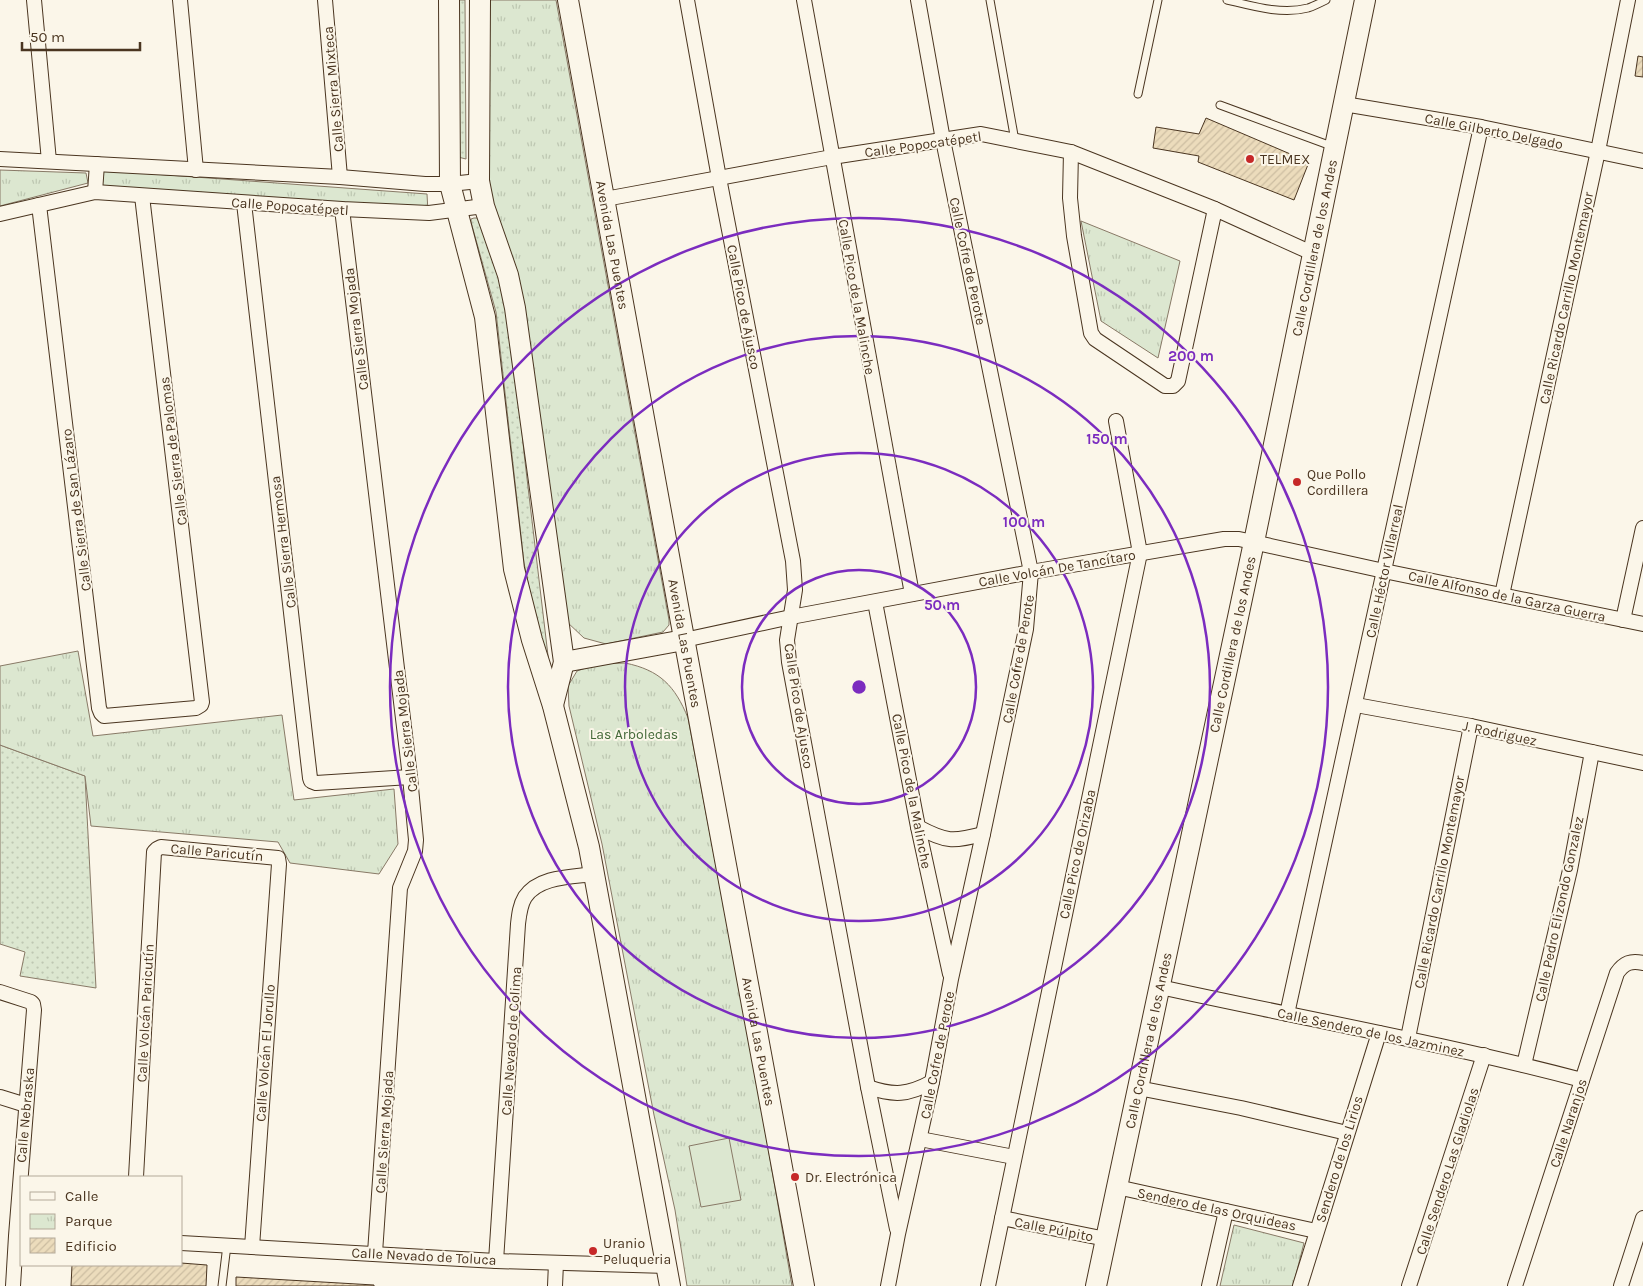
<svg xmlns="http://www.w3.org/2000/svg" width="1643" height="1286" viewBox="0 0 1643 1286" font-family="Karla,sans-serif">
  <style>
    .grass { fill: url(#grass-dots); stroke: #887966 }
    .park { fill: url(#park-tufts); stroke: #887966 }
    .pitch { fill: #dce7d0; stroke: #887966 }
    .building { fill: url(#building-hatch); stroke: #4a3520 }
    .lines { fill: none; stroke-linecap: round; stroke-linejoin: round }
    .lane-casing { stroke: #4a3520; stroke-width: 9 }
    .street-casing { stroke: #4a3520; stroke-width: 16 }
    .secondary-casing { stroke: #4a3520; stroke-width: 22 }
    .lane { stroke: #fbf6e9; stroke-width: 7 }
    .street { stroke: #fbf6e9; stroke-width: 14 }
    .secondary { stroke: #fbf6e9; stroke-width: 20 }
    .ring { fill: none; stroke: #7b2cbf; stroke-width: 2.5 }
    .poi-dot { fill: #c62828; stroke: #fbf6e9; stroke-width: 2 }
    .labels { text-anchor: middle; stroke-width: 4; stroke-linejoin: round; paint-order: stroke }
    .street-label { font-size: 14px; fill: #4a3520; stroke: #fbf6e9 }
    .poi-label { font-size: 14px; fill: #4a3520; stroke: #fbf6e9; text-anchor: start }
    .park-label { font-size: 14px; fill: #436837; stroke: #fbf6e9 }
    .centre { fill: #7b2cbf; stroke: #fbf6e9; stroke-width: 2.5 }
    .ring-label { font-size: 15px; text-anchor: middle; font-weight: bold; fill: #7b2cbf; stroke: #fbf6e9; stroke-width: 4; stroke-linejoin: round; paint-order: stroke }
  </style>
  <defs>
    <pattern id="grass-dots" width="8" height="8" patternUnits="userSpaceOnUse" patternTransform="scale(1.25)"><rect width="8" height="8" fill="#dce7d0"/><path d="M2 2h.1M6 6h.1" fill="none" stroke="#bec7b2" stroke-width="1.8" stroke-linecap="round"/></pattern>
    <pattern id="park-tufts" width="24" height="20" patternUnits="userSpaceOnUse" patternTransform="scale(1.25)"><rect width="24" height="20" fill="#dce7d0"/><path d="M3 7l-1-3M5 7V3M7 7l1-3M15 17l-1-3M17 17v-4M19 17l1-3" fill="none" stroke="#bec7b2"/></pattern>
    <pattern id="building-hatch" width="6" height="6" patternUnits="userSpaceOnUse" patternTransform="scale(1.25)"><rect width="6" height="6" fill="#ecdcbc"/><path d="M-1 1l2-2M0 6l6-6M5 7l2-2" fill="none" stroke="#ccbda1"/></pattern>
  </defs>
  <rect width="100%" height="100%" fill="#fbf6e9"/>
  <!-- grass -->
  <g class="grass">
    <polygon points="457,0 465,0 466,159 458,157"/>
    <polygon points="474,218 478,218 479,220 511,314 524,453 549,664 545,665 524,563 496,312 471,222 471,219"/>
    <polygon points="0,745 85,776 96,988 20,976 25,952 0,944"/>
  </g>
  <!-- park -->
  <g class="park">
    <polygon points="485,0 556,0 669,620 669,625 663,632 606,644 584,638 566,621 496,221 486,177"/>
    <polygon points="0,170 86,173 88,183 0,206"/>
    <polygon points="99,170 427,194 428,212 99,187"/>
    <polygon points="1081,221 1180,261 1158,358 1101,321"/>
    <polygon points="78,651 93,736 282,715 294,800 394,789 398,844 379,874 290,863 278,842 91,826 85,776 0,745 0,666"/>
    <path d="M625 663C660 670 675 686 688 718L755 1072 792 1286H687L675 1210 654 1115 602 844 569 706 568 686 577 671 597 664Z"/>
    <polygon points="1234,1225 1304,1243 1293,1286 1220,1286"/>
  </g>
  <!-- pitch -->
  <polygon class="pitch" points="729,1138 741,1200 701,1207 689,1146"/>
  <!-- building -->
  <g class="building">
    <polygon points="1638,56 1643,57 1643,77 1635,76"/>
    <polygon points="1206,118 1309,162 1294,200 1198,162 1199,156 1153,148 1156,127 1199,134"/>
    <polygon points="181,1263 207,1265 206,1286 71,1286 72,1265 181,1265"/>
    <polygon points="236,1277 374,1285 374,1286 236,1286"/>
  </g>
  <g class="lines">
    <!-- lane casing -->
    <g class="lane-casing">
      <g id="lane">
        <polyline points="990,0 1015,141"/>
        <path d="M1227 0C1252 6 1282 15 1308 8 1314 6 1320 3 1326 0"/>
        <polyline points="1138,94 1158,0"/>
        <polyline points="1220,105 1334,147"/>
        <polyline points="222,1286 227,1245"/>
      </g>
    </g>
    <!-- street casing -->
    <g class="street-casing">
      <g id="street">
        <polyline points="34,0 49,161"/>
        <polyline points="180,0 196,170"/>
        <polyline points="325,0 340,177"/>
        <polyline points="687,0 719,178 793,561 795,590 787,640 789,662 868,1087 897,1229"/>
        <polyline points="804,0 912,594"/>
        <polyline points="1344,104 1481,127 1643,161"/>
        <polyline points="1071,152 1070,198 1074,236 1091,333 1095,339 1165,386 1173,386 1178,381 1215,209"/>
        <polyline points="0,159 340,177 425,184 450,184 479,181"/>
        <polyline points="95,192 97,164"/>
        <polyline points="605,199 832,157 981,134 1071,152 1215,209 1312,253"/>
        <polyline points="244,203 310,778 311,781 316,783 410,777"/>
        <polyline points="39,205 99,708 101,713 104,716 196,708 201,705 202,702 142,196"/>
        <polyline points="342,209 410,777 416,840 415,851 400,888 375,1253"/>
        <polyline points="0,214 95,192 342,209 429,213 484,206"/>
        <polyline points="1502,595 1598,151 1628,0"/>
        <polyline points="875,602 918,827 950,974"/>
        <polyline points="1623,620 1643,528"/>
        <polyline points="684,640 791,617 1031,572 1224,539 1239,539 1384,571 1643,624"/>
        <polyline points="1356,705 1471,726 1643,763"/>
        <path d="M918 827C946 842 953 842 983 834"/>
        <path d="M1160 987C1301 1018 1442 1043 1582 1080"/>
        <polyline points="0,992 31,1002 33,1004 34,1010 16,1236 13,1286"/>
        <polyline points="1287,1014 1481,127"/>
        <polyline points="1408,1038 1471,726"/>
        <polyline points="1524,1065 1570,870 1592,752"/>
        <path d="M868 1087C894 1096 908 1095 932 1082"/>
        <polyline points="1138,1088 1241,1108 1347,1133"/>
        <polyline points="0,1097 26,1105"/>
        <polyline points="920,1139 1014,1157"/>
        <polyline points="136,1177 154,852 157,849 161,847 278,858 279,864 252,1247"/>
        <polyline points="1117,1187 1316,1231"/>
        <polyline points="1002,1218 1106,1239"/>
        <polyline points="181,1243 496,1261 667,1266"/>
        <path d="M496 1261 518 924C519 915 520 905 525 897 539 876 572 877 594 874"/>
        <polyline points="555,1286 556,1263"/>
        <polyline points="888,1286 898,1234 932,1082 951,979 983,834 1026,629 1031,572 943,140 918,0"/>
        <polyline points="988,1286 1140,553 1116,421"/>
        <polyline points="1209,1286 1226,1211"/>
        <polyline points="1300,1286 1379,1033"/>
        <polyline points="1409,1286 1484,1055"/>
        <path d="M1515 1286 1617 973C1624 963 1631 960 1643 963"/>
        <polyline points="1621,1286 1643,1218"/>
      </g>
    </g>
    <!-- secondary casing -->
    <g class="secondary-casing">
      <g id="secondary">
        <polyline points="449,0 450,184 485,317 514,569 532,640 553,706 589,847 670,1286"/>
        <polyline points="480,0 479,181 484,206 508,275 515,308 564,662 553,705"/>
        <path id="s1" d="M568 0 681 622 804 1286"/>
        <polyline points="564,662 684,640"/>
        <path id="s2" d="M1096 1286 1254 542 1365 0"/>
      </g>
    </g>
    <!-- lane -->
    <use href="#lane" class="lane"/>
    <!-- street -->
    <use href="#street" class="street"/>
    <!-- secondary -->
    <use href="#secondary" class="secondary"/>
  </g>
  <!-- distance rings -->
  <g class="ring">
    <circle cx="859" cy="687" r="117"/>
    <circle cx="859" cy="687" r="234"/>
    <circle cx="859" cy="687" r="351"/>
    <circle cx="859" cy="687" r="469"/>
  </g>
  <!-- markers -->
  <g class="poi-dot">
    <circle cx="1250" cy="159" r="5"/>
    <circle cx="1297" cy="482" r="5"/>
    <circle cx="795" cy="1177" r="5"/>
    <circle cx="593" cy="1251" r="5"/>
  </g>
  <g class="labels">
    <!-- street labels -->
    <g class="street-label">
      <text transform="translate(333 89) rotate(-95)" y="5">Calle Sierra Mixteca</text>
      <text transform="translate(1494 131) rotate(11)" y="5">Calle Gilberto Delgado</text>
      <text transform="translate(923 144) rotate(-8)" y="5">Calle Popocatépetl</text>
      <text transform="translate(290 206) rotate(4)" y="5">Calle Popocatépetl</text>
      <text dy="5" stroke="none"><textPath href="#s1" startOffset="249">Avenida Las Puentes</textPath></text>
      <text dy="5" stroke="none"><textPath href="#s2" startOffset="1061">Calle Cordillera de los Andes</textPath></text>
      <text transform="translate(968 261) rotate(78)" y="5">Calle Cofre de Perote</text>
      <text transform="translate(857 297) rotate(80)" y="5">Calle Pico de la Malinche</text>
      <text transform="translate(1566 298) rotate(-78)" y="5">Calle Ricardo Carrillo Montemayor</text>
      <text transform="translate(744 307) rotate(79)" y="5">Calle Pico de Ajusco</text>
      <text transform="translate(356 329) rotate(-97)" y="5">Calle Sierra Mojada</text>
      <text transform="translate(173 451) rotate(-97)" y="5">Calle Sierra de Palomas</text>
      <text transform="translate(76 510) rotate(-97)" y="5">Calle Sierra de San Lázaro</text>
      <text transform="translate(283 542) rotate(-97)" y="5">Calle Sierra Hermosa</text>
      <text transform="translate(1057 568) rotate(-10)" y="5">Calle Volcán De Tancítaro</text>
      <text transform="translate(1384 571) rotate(-78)" y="5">Calle Héctor Villarreal</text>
      <text transform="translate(1507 596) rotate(12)" y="5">Calle Alfonso de la Garza Guerra</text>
      <text dy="5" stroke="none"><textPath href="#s1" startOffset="654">Avenida Las Puentes</textPath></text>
      <text dy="5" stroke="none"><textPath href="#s2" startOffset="656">Calle Cordillera de los Andes</textPath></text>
      <text transform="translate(1018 659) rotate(-80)" y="5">Calle Cofre de Perote</text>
      <text transform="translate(799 706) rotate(81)" y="5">Calle Pico de Ajusco</text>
      <text transform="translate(405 731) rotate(-97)" y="5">Calle Sierra Mojada</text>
      <text transform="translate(1500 733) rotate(12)" y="5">J. Rodriguez</text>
      <text transform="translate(912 791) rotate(79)" y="5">Calle Pico de la Malinche</text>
      <text transform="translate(217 852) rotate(5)" y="5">Calle Paricutín</text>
      <text transform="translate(1077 854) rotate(-78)" y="5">Calle Pico de Orizaba</text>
      <text transform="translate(1439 882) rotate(-79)" y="5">Calle Ricardo Carrillo Montemayor</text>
      <text transform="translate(1559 909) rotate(-78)" y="5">Calle Pedro Elizondo Gonzalez</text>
      <text transform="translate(145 1013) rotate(-87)" y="5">Calle Volcán Paricutín</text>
      <text transform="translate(1371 1032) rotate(12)" y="5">Calle Sendero de los Jazminez</text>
      <text dy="5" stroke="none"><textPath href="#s2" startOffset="251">Calle Cordillera de los Andes</textPath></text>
      <text transform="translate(511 1041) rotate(-86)" y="5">Calle Nevado de Colima</text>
      <text dy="5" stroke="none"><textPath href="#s1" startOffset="1059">Avenida Las Puentes</textPath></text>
      <text transform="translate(265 1053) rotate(-86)" y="5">Calle Volcán El Jorullo</text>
      <text transform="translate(937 1055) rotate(-79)" y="5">Calle Cofre de Perote</text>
      <text transform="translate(25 1115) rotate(-85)" y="5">Calle Nebraska</text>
      <text transform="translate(1568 1123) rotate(-72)" y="5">Calle Naranjos</text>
      <text transform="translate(384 1132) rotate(-86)" y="5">Calle Sierra Mojada</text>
      <text transform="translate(1339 1159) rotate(-73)" y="5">Sendero de los Lirios</text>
      <text transform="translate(1447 1171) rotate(-72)" y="5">Calle Sendero Las Gladiolas</text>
      <text transform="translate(1217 1209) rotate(12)" y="5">Sendero de las Orquideas</text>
      <text transform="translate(1054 1229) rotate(11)" y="5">Calle Púlpito</text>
      <text transform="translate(424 1256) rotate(3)" y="5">Calle Nevado de Toluca</text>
    </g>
    <!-- poi labels -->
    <g class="poi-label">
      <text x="1260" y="164">TELMEX</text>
      <text x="1307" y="479">Que Pollo<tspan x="1307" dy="16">Cordillera</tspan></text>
      <text x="805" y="1182">Dr. Electrónica</text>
      <text x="603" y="1248">Uranio<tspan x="603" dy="16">Peluqueria</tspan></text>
    </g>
    <!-- park labels -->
    <g class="park-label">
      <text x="634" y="739">Las Arboledas</text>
    </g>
  </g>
  <circle cx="859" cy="687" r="8" class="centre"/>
  <g class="ring-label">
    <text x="1191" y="361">200 m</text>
    <text x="1107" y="444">150 m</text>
    <text x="1024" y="527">100 m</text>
    <text x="942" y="610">50 m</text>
  </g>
  <!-- legend -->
  <rect x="20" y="1176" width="162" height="90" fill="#fbf6e9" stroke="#b4a999"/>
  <rect x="30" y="1192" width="25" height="8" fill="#fbf6e9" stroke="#b4a999"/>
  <text x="65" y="1201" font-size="15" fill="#4a3520">Calle</text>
  <rect x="30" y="1214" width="25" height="15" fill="url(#park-tufts)" stroke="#b4a999"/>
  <text x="65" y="1226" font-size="15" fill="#4a3520">Parque</text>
  <rect x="30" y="1238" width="25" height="15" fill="url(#building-hatch)" stroke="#b4a999"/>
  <text x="65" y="1251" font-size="15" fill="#4a3520">Edificio</text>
  <!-- scale -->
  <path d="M22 42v8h118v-8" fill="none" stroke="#4a3520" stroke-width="2.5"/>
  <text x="30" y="42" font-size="15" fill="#4a3520" stroke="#fbf6e9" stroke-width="4" paint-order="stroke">50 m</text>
</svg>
